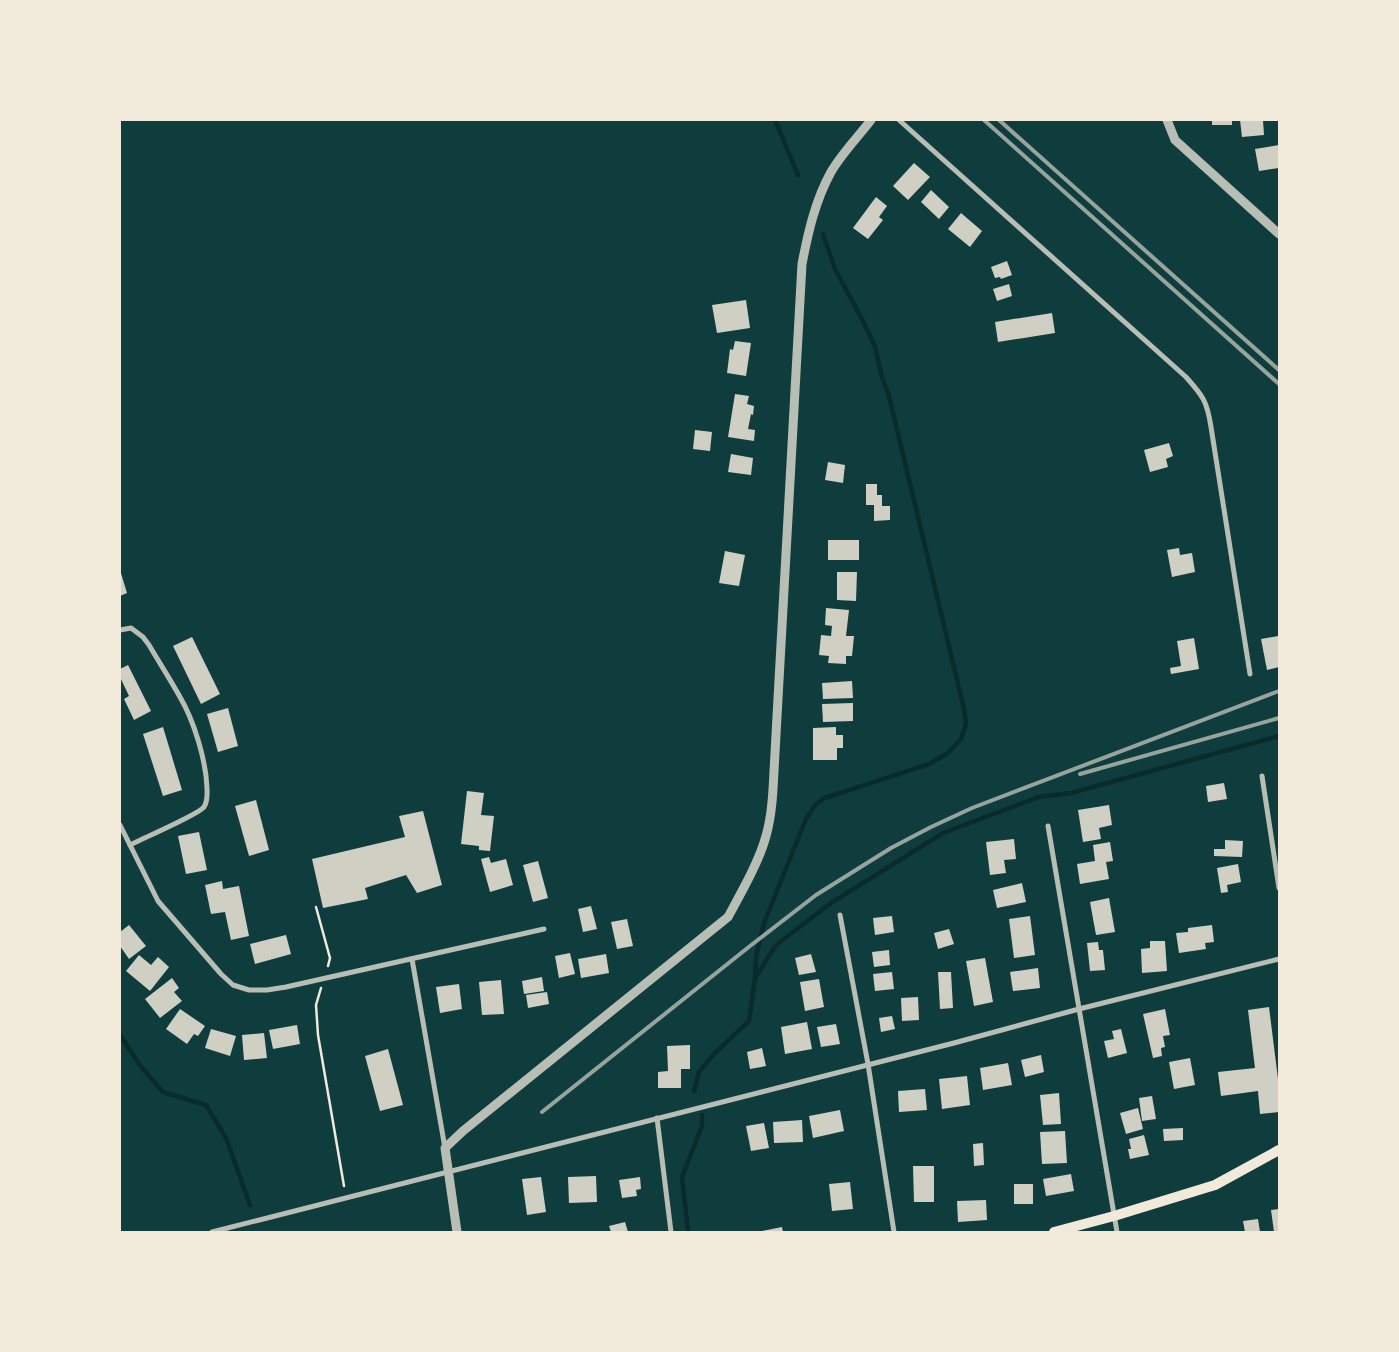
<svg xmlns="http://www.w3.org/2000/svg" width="1399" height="1352" viewBox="0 0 1399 1352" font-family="Montserrat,sans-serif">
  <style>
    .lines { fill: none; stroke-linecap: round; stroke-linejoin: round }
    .stream { stroke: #0a2a2b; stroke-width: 4.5 }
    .building { fill: #cfcfc3 }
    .path { stroke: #f1e9da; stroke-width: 2.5 }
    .minor { stroke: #b8beb3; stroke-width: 5 }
    .tertiary { stroke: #b8beb3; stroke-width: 9 }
    .secondary { stroke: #f1e9da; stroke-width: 10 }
    .rail { stroke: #97a49c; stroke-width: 4 }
  </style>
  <rect width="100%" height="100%" fill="#0f3d3e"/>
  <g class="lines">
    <!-- stream -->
    <g class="stream">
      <polyline points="775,120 798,175"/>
      <polyline points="755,978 776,945 831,903 943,833 1039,797 1071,793 1279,736"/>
      <polyline points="120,1035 139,1064 163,1092 206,1105 226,1138 250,1205"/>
      <polyline points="694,1091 699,1072 714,1054 749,1021 755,979 756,957 764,923 806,819 816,804 825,798 929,764 948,753 961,739 966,724 964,709 889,396 882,377 875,347 863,321 835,269 823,234"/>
      <polyline points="688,1232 682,1177 702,1126 702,1115"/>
    </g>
  </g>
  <!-- building -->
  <g class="building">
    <rect x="1212" y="120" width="20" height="5"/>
    <polygon points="1240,120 1263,120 1264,135 1242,137"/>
    <polygon points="1279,145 1279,168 1259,171 1255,149"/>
    <polygon points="914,163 930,177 908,200 893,186"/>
    <polygon points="931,190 949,207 939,219 921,202"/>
    <polygon points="876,197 887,206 879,217 883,220 868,239 853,228"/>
    <polygon points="961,213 982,231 970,247 948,229"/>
    <polygon points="1007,261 1012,275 1001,279 1000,277 995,278 991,267"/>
    <polygon points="1009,284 1012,296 997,301 993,289"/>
    <polygon points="746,300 750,328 717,333 712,305"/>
    <polygon points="1052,313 1055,333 998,342 995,322"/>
    <polygon points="735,341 751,343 746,376 727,373 730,349 733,350"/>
    <polygon points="735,394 749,396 747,404 754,406 753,415 751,414 748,429 755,430 754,441 728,437"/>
    <polygon points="695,430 712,432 710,451 693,449"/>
    <polygon points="1169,443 1173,456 1166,459 1168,467 1150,472 1144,450"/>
    <polygon points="731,454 753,458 751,475 728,472"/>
    <polygon points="828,462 845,465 843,483 825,480"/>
    <polygon points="866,484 877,484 877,495 882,495 882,506 890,506 890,520 874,521 874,505 866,505"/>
    <rect x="828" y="540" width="31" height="20"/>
    <polygon points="1179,548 1180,555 1192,553 1195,572 1172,577 1167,550"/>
    <polygon points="725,551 745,555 739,586 719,583"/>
    <polygon points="120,570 127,593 120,596"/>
    <polygon points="837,572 857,572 856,601 837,600"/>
    <polygon points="826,608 849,610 846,636 854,636 852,656 846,656 846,664 828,663 829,656 819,655 821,635 831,636 832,626 825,625"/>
    <polygon points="1278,636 1279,667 1267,670 1261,639"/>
    <polygon points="192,637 220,694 201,704 173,646"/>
    <polygon points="1194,638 1199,669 1171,674 1170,668 1181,666 1177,641"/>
    <polygon points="128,665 151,711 134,720 124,699 129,696 120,677 120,669"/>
    <polygon points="852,681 853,698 823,699 822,683"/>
    <polygon points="853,703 853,721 823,722 822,704"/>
    <polygon points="228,708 238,746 218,752 207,714"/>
    <polygon points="163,727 182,790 163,796 143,734"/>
    <polygon points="836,727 836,735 843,735 843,748 837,748 837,760 813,760 813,728"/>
    <polygon points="1224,783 1227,799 1208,802 1206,786"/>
    <polygon points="467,791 484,793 481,815 494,816 490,851 479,850 479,846 461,844"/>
    <polygon points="256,800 269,850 249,856 235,806"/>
    <polygon points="1109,805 1112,825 1099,828 1101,839 1083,842 1078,810"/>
    <polygon points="423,811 442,885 417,893 406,875 365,888 368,899 323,908 312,859 405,837 399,816"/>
    <polygon points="199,832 207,870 186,874 178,836"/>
    <polygon points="1014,839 1016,859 1004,860 1006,873 990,875 986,842"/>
    <polygon points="1225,840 1243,841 1242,857 1214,856 1214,849 1225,849"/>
    <polygon points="1110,842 1113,861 1106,862 1109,879 1080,884 1077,864 1095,861 1093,845"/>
    <polygon points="489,857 491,863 506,859 513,885 490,892 481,859"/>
    <polygon points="538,861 548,898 533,902 523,865"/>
    <polygon points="1238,864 1241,882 1227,885 1228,892 1221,893 1217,868"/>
    <polygon points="222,881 223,889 239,886 249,936 231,940 225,912 211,914 205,885"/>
    <polygon points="1022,883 1026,902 997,908 993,890"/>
    <polygon points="1109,898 1115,932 1096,935 1090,902"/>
    <polygon points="591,906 597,929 583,932 578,909"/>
    <polygon points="892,916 894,932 875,935 873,918"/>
    <polygon points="1030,916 1035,955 1014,958 1009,919"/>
    <polygon points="627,919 633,946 617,949 611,922"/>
    <polygon points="129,925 146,946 129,959 120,946 120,932"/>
    <polygon points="1212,925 1214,942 1205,943 1206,949 1179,953 1176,933 1188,932 1188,928"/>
    <polygon points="949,929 954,944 938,949 934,933"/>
    <polygon points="286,935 291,954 255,964 250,944"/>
    <polygon points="1150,941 1165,941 1167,971 1142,973 1141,949 1150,948"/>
    <polygon points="1098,942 1099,950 1103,950 1105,970 1090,971 1087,943"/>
    <polygon points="889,950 890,965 874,967 872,952"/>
    <polygon points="570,953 575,974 559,978 555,956"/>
    <polygon points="606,954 609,973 581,978 578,959"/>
    <polygon points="811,954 816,972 799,975 795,958"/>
    <polygon points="139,955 151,965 158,957 169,967 150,991 126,971"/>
    <polygon points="985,958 993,1002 974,1006 966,961"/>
    <polygon points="1038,968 1040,988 1013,991 1010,972"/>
    <polygon points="892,972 894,989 875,991 873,974"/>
    <polygon points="938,972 951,972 953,1008 940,1009"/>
    <polygon points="542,977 544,991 524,994 522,981"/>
    <polygon points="172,978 179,988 174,992 182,1001 160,1018 145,999"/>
    <polygon points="819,979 824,1007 805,1011 800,982"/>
    <polygon points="501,980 504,1014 482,1015 479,982"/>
    <polygon points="459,984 462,1009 440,1013 436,987"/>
    <polygon points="547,992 549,1004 528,1008 526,995"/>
    <polygon points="918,997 919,1020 902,1021 901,998"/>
    <polygon points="1269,1007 1279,1087 1279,1112 1260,1114 1258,1091 1221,1096 1218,1072 1255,1068 1248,1010"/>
    <polygon points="180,1009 205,1026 198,1036 194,1034 187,1044 166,1029"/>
    <polygon points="1165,1009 1170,1035 1163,1036 1165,1047 1161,1048 1162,1056 1153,1058 1143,1014"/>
    <polygon points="892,1016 895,1029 881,1032 879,1018"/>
    <polygon points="807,1022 812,1049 785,1054 781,1027"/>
    <polygon points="836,1024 840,1044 821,1047 817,1027"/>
    <polygon points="297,1025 300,1044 273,1049 269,1030"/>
    <polygon points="211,1029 236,1036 230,1056 205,1048"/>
    <polygon points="1121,1029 1127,1053 1108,1058 1104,1041 1114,1039 1112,1031"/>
    <polygon points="264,1033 267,1058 244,1060 242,1035"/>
    <polygon points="690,1045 690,1069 681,1069 681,1088 658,1088 658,1072 668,1071 667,1046"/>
    <polygon points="762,1048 766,1066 750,1069 747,1052"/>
    <polygon points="388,1049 403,1105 380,1111 365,1056"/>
    <polygon points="1041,1055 1044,1072 1025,1077 1021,1060"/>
    <polygon points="1190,1058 1195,1085 1174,1089 1169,1062"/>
    <polygon points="1008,1063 1012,1085 983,1090 980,1068"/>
    <polygon points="967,1076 970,1105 942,1109 939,1079"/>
    <polygon points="925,1089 927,1110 899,1112 898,1091"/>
    <polygon points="1059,1093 1061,1124 1043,1125 1040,1095"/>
    <polygon points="1152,1096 1156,1119 1142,1121 1139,1098"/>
    <polygon points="1138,1108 1143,1129 1126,1134 1120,1113"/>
    <polygon points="840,1110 844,1131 813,1138 809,1116"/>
    <polygon points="802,1120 803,1142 774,1143 773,1122"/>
    <polygon points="764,1123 769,1148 751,1151 746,1126"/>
    <polygon points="1183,1128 1183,1140 1164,1141 1163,1129"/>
    <polygon points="1065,1131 1067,1163 1042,1164 1040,1132"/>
    <polygon points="1144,1135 1149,1155 1130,1159 1128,1149 1131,1149 1129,1139"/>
    <polygon points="983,1143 984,1165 974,1166 973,1144"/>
    <polygon points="913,1166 934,1166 934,1202 914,1202"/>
    <polygon points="1071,1174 1074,1191 1046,1196 1043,1179"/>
    <polygon points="596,1176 597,1202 569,1203 568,1177"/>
    <polygon points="541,1177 546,1212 527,1215 522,1179"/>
    <polygon points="640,1177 641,1189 636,1190 637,1196 622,1198 619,1180"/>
    <polygon points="850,1182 853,1209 832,1211 829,1184"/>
    <rect x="1014" y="1184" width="19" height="20"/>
    <polygon points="986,1200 987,1220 958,1222 957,1201"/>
    <polygon points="1279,1209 1279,1232 1274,1232 1271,1210"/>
    <polygon points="1258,1219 1260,1232 1245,1232 1243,1221"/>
    <polygon points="625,1222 628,1232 611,1232 609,1226"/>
    <polygon points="782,1227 783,1232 762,1232 762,1231"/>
  </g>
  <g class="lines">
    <!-- path -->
    <g class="path">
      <polyline points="316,907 330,958 328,966"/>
      <polyline points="321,988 316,1005 318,1035 344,1186"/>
    </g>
    <!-- minor -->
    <g class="minor">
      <path d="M899 120 1186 377C1203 396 1207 401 1211 427L1250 674"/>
      <path d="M120 630 131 628 143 637 149 645C159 662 170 679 180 697 194 721 206 760 207 788 207 794 208 801 204 807 198 815 143 838 130 845"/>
      <polyline points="1262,776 1279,888"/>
      <polyline points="120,825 158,901 221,974 233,985 249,990 267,990 286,987 544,929"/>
      <polyline points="1048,826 1117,1232"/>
      <polyline points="840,915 868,1064 894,1232"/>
      <polyline points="412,959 445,1148"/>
      <polyline points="657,1118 671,1232"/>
      <polyline points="212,1232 954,1043 1079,1009 1279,959"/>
    </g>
    <!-- tertiary -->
    <g class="tertiary">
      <polyline points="1167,120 1175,140 1279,234"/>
      <path d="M457 1232 445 1148 463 1131 728 917C741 893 759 862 766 836 772 815 773 792 774 771L802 264C808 233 815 201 831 172 842 153 858 137 871 120"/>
    </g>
    <!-- secondary -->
    <polyline class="secondary" points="1054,1232 1114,1216 1215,1185 1279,1150"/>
    <!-- rail -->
    <g class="rail">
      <polyline points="984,120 1279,384"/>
      <polyline points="999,120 1279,370"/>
      <polyline points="1080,774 1279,718"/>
      <polyline points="542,1112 750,946 816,895 891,848 931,827 972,808 1279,691"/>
    </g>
  </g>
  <!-- border -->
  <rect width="1399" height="1352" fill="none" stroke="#f1e9da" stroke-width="242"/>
</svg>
